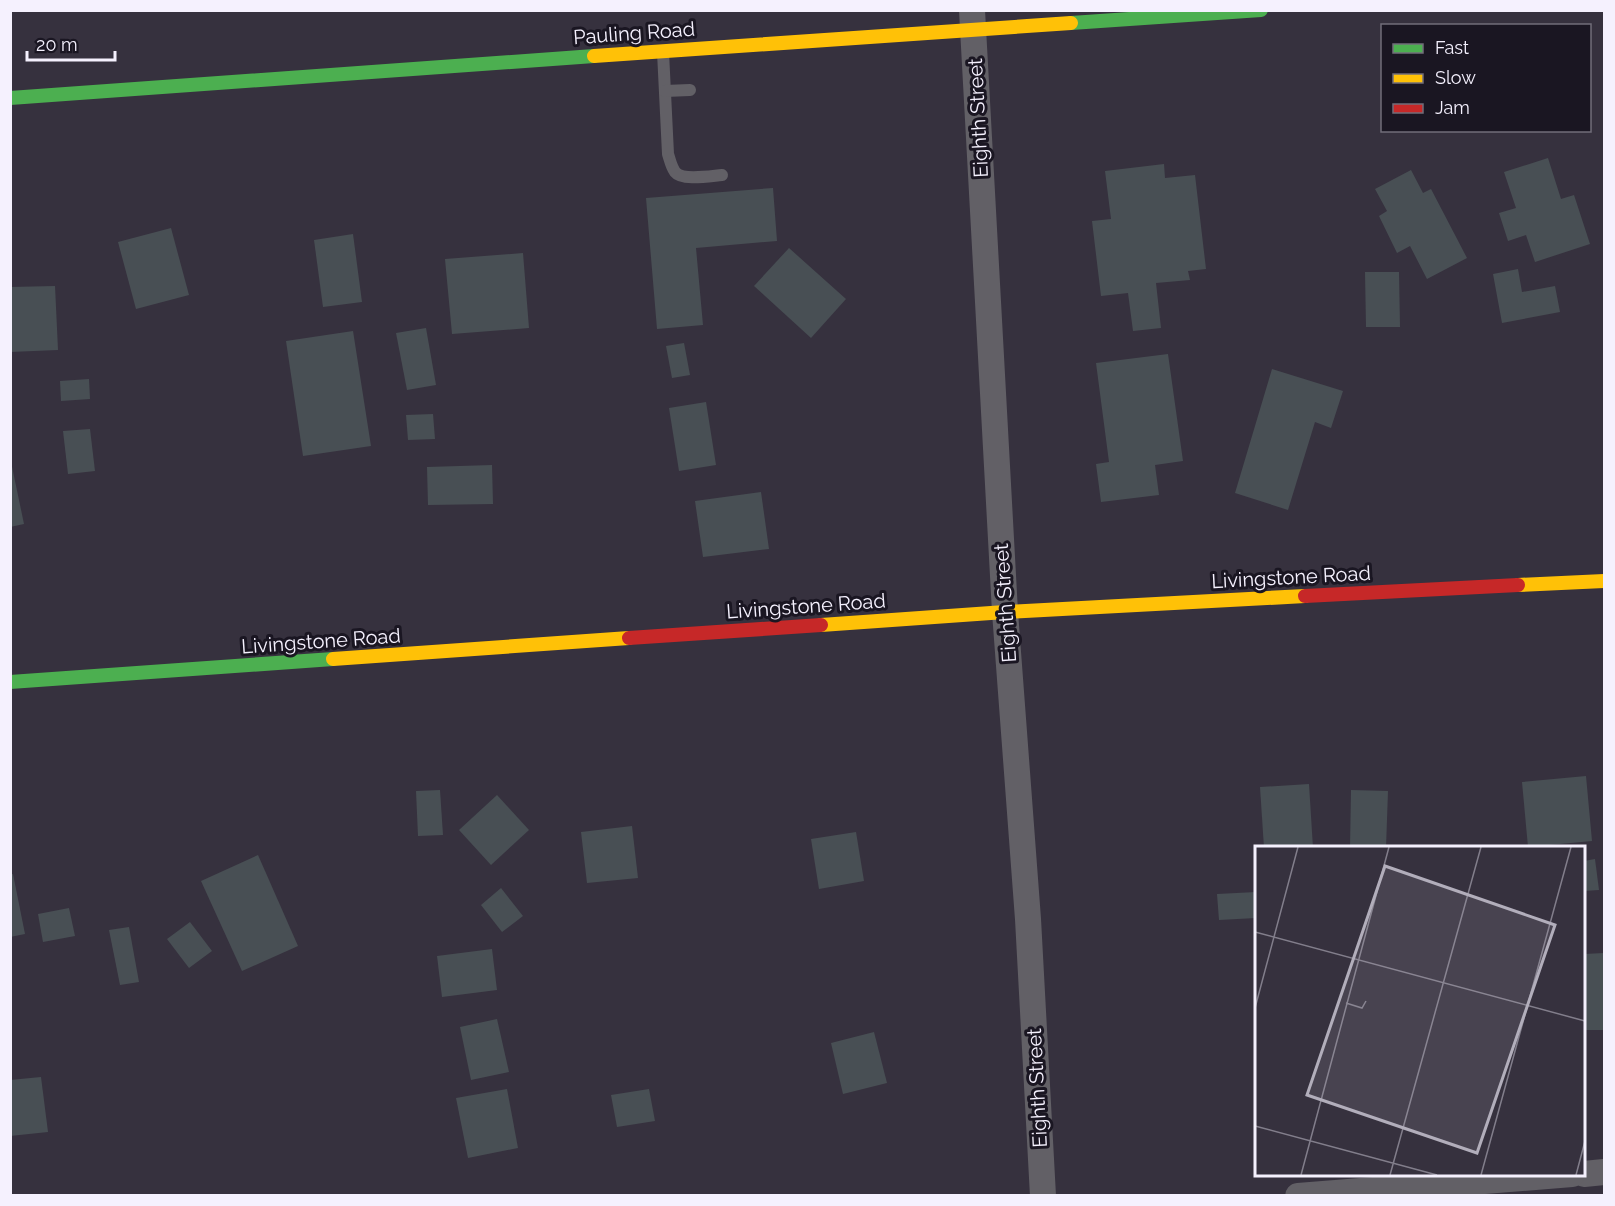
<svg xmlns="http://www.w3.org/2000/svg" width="1615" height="1206" viewBox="0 0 1615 1206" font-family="Raleway,sans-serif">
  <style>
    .building { fill: #484f54 }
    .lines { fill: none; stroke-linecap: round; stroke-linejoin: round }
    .lane { stroke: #626066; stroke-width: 12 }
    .street { stroke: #626066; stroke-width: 26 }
    .fast { stroke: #4caf50; stroke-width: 14 }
    .slow { stroke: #ffc107; stroke-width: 14 }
    .jam { stroke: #c62828; stroke-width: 14 }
    .labels { text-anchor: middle; stroke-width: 6; stroke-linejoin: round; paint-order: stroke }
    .street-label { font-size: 20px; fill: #f5f1fe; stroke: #1a1622 }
    .inset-road { fill: none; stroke: #827e8b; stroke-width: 1.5 }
    .view { fill: #b2aebb; fill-opacity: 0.15; stroke: #b2aebb; stroke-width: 3 }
    .inset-edge { fill: none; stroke: #f5f1fe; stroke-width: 3 }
  </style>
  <rect width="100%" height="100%" fill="#36313e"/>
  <!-- building -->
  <g class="building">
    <polygon points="1548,158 1561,199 1574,195 1590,244 1535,262 1526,235 1508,241 1499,213 1516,208 1504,172"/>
    <polygon points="1164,164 1165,178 1195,175 1206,269 1188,271 1190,280 1156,283 1161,328 1133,331 1128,293 1101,296 1092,221 1111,219 1105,171"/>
    <polygon points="1411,170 1423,193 1431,189 1467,258 1427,279 1410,246 1397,253 1379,216 1387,211 1375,189"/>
    <polygon points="773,188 777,241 696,248 703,325 657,329 646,198"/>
    <polygon points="171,228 189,295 136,309 118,242"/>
    <polygon points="353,234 362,302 323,307 314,240"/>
    <polygon points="789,248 846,299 811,338 754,286"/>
    <polygon points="523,253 529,328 452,334 445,259"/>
    <polygon points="1518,269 1522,292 1555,286 1560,312 1502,323 1493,274"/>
    <polygon points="1365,272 1399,272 1400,327 1366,327"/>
    <polygon points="55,286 58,350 10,352 10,287"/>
    <polygon points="426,328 436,385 407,390 396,333"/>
    <polygon points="353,331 371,446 303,456 286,341"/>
    <polygon points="684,343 690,375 672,378 666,346"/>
    <polygon points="1168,354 1183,461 1155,465 1159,495 1101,502 1096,464 1109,462 1096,363"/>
    <polygon points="1272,369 1343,391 1331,428 1315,422 1288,510 1235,493"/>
    <polygon points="89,379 90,399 61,401 60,381"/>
    <polygon points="706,402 716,465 679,471 669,408"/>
    <polygon points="433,414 435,439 408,440 406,415"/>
    <polygon points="90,429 95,471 68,474 63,431"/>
    <polygon points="10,457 24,524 10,527"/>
    <polygon points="492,465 493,504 428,505 427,467"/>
    <polygon points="761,492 769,549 703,557 695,501"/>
    <polygon points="1586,776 1592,841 1528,847 1522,782"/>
    <polygon points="1309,784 1313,848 1264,848 1260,787"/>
    <polygon points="440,790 443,835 418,836 416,791"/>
    <polygon points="1351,790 1388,791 1386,848 1350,848"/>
    <polygon points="497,795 529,830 491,865 459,830"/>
    <polygon points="632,826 638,878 587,883 581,832"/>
    <polygon points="856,832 864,881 819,889 811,839"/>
    <polygon points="258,855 298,946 242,971 201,881"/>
    <polygon points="1595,859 1599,890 1584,891 1584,861"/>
    <polygon points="13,874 25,934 10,937 10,875"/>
    <polygon points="501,888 523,916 502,932 481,905"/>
    <polygon points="1256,892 1256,918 1219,920 1217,894"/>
    <polygon points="69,908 75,936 43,942 38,914"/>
    <polygon points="190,922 212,951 189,968 167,939"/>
    <polygon points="129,927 139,982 120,985 109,930"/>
    <polygon points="492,949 497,990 442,997 437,956"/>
    <polygon points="1604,953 1604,1030 1584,1030 1584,954"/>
    <polygon points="497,1019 509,1072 471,1080 460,1027"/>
    <polygon points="874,1032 887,1083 843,1094 831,1043"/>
    <polygon points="41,1077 48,1132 10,1136 10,1080"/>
    <polygon points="507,1089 518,1148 468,1158 456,1098"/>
    <polygon points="649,1089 655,1121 617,1127 611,1095"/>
  </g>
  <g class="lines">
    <!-- lane -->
    <g class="lane">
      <path d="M663 52 668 154C670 160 671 166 675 172 682 181 710 176 722 175"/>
      <polyline points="665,91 690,90"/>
    </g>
    <!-- street -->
    <g class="street">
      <polyline points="972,10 1005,612 1028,919 1043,1196"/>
      <polyline points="1584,1174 1604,1172"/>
      <polyline points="1298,1196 1572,1174"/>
    </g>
    <!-- fast -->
    <g class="fast">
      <polyline points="1071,23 1261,10"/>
      <polyline points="10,98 594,56"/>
      <polyline points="10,682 333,659"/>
    </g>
    <!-- slow -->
    <g class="slow">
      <polyline points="594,56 1071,23"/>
      <polyline points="1518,585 1604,581"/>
      <polyline points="821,625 1005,612 1305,596"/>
      <polyline points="333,659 629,638"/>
    </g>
    <!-- jam -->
    <g class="jam">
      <polyline points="1305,596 1518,585"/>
      <polyline points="629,638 821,625"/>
    </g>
  </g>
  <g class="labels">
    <!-- street labels -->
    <g class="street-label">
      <text transform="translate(634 33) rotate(-4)" y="7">Pauling Road</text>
      <text transform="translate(978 118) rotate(-93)" y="7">Eighth Street</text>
      <text transform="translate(1291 577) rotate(-3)" y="7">Livingstone Road</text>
      <text transform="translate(1005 603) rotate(-94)" y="7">Eighth Street</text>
      <text transform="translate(806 606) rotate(-4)" y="7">Livingstone Road</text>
      <text transform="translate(321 641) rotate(-4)" y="7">Livingstone Road</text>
      <text transform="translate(1037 1088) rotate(-93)" y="7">Eighth Street</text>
    </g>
  </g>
  <!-- overview -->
  <g transform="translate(1255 846)">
    <rect width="330" height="330" fill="#36313e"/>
    <path class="inset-road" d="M0 86 330 175M91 157 107 162 111 155M0 162 43 1M0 280 182 329M46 329 134 1M135 329 226 1M226 329 316 1M321 329 330 295"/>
    <path class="view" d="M130 20 300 79 222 307 52 249Z"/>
    <rect width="330" height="330" class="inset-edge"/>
  </g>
  <!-- border -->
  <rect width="1615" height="1206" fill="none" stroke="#f5f1fe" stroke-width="24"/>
  <!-- legend -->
  <rect x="1381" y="24" width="210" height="108" fill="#1a1622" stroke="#726e7a" stroke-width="1.5"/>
  <rect x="1393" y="44" width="30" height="9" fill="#4caf50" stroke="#726e7a" stroke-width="1.5"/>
  <text x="1435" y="54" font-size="18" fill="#f5f1fe">Fast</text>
  <rect x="1393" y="74" width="30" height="9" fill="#ffc107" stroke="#726e7a" stroke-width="1.5"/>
  <text x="1435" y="84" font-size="18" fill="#f5f1fe">Slow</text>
  <rect x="1393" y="104" width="30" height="9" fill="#c62828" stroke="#726e7a" stroke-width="1.5"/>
  <text x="1435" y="114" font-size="18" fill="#f5f1fe">Jam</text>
  <!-- scale -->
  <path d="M27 51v9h88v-9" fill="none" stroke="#f5f1fe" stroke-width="3"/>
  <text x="36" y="51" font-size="18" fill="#f5f1fe" stroke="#1a1622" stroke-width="4.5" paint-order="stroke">20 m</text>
</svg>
